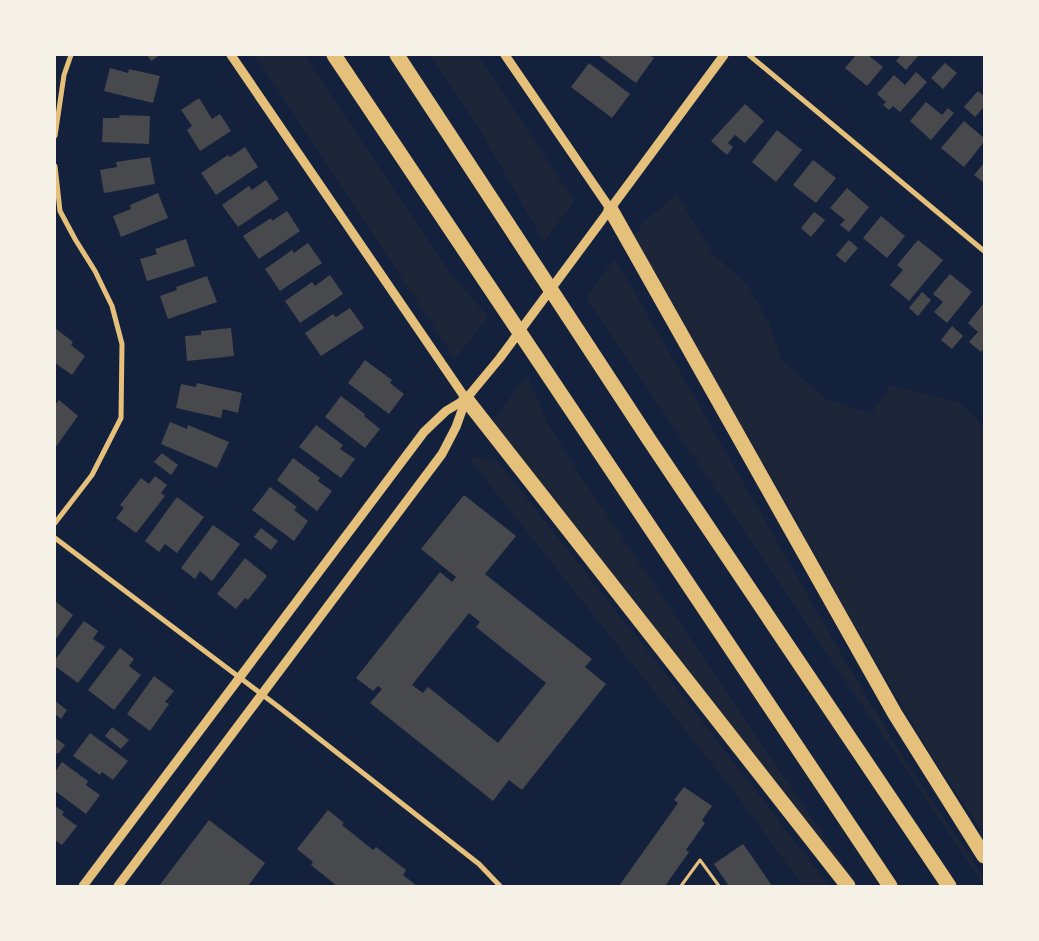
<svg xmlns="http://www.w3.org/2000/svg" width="1039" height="941" viewBox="0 0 1039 941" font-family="Cabin,sans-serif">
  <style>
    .green { fill: #1d2539 }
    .building { fill: #48494c; fill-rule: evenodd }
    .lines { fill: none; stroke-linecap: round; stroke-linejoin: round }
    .path { stroke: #e5c07b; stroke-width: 3 }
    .minor { stroke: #e5c07b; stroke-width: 5 }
    .tertiary { stroke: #e5c07b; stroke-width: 9 }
    .motorway { stroke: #e5c07b; stroke-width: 15 }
  </style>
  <rect width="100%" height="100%" fill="#14213d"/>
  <!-- green -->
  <g class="green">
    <polygon points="255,55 304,55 450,273 488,317 455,359"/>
    <polygon points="430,55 478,55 574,201 544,242 480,130"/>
    <polygon points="677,195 713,254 747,284 770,325 782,360 826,399 871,414 890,385 961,403 984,427 984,835 930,753 854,625 791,511 632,241 644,221"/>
    <polygon points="615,258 847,664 906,762 984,877 984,885 586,298"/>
    <polygon points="527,375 547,422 580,475 858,886 494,428 493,420"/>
    <polygon points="472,457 498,462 665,673 829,886 803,886 735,793 470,460"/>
  </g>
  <!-- building -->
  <g class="building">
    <polygon points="147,55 160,55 151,61"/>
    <polygon points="598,55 649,55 654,58 636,83"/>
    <polygon points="856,55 868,55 883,67 867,86 845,68"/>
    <polygon points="901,55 919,55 906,70 896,61"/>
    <polygon points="589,63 630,94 612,118 571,87"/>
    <polygon points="945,63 957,73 943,89 931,78"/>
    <polygon points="110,68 128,73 129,69 160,76 153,103 104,91"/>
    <polygon points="916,72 927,82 900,112 893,106 889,110 883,105 886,102 877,94 894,75 905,85"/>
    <polygon points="978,91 984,96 984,107 975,117 964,107"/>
    <polygon points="199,98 212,119 220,114 231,131 200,151 187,130 192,126 181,110"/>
    <polygon points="926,102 942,115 948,108 954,113 931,140 910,121"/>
    <polygon points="745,104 764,121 745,143 735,135 728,143 733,147 727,155 711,141"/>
    <polygon points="120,115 150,116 149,144 102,142 103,118 119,118"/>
    <polygon points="964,121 984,138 984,142 964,167 941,148"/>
    <polygon points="777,130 802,150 776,182 752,162"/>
    <polygon points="245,147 258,167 216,195 201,173 228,155 230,157"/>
    <polygon points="150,157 155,184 104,193 100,170 117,167 116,162"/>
    <polygon points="813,160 836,178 816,203 793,185"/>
    <polygon points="984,163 984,183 974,175"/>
    <polygon points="266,180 279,199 238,227 222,205 249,186 252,190"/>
    <polygon points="847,188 869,207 849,232 840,225 845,220 830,208"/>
    <polygon points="158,193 168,218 121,237 113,216 131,209 130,205"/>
    <polygon points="287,211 300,231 259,259 243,236 271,218 272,221"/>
    <polygon points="814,212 825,220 811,237 801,228"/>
    <polygon points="881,216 905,236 887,258 863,238"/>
    <polygon points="186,239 195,266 147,281 140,259 157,254 155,249"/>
    <polygon points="849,240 858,248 845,263 836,255"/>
    <polygon points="918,240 943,260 909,301 890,285 903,270 897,265"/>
    <polygon points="308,243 322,263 280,291 265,269 292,250 294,253"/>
    <polygon points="950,274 972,292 947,323 934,312 943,302 933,294"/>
    <polygon points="330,275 343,294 300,323 285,301 312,282 315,286"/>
    <polygon points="207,276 217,302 168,319 160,296 177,290 176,287"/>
    <polygon points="922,292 931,300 918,316 909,308"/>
    <polygon points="984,303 984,348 981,352 969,342 978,332 968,323"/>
    <polygon points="350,308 364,328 321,356 305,333 333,314 336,317"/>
    <polygon points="952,326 963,336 952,349 941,340"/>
    <polygon points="55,328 73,342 71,345 85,356 72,375 55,363"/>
    <polygon points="231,328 234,356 187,361 185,336 201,335 201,331"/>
    <polygon points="365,360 392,380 390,383 404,394 389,414 348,383"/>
    <polygon points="197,383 242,393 238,413 223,409 221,418 176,408 181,384 196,387"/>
    <polygon points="341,396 365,414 364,416 380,429 365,448 325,417"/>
    <polygon points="59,400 78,416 55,448 55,405"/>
    <polygon points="170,422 187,429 188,425 229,442 217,468 161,444"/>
    <polygon points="316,425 343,445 340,449 355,459 341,478 299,447"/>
    <polygon points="162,453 178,465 171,475 154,462"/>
    <polygon points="293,458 320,478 318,481 332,491 317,511 277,480"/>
    <polygon points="155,476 167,485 161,493 165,496 136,533 116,518 124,508 120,505 141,478 149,484"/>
    <polygon points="270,487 297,507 294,510 308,521 294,541 252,510"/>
    <path d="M464 495 516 536 485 574 592 659 585 667 606 684 522 790 509 780 493 801 370 703 382 689 378 686 373 691 356 678 440 572 452 582 456 577 421 549ZM469 613 480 622 476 627 546 683 498 743 428 687 423 693 412 685Z"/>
    <polygon points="177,497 204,517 177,553 165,544 159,552 145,541"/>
    <polygon points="213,525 240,544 212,581 200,571 195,579 181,568"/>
    <polygon points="261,528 278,541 271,550 254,537"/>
    <polygon points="245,558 267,576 248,600 245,598 236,609 217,594"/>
    <polygon points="55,601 73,615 55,640"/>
    <polygon points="84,621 98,631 93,639 105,647 78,683 55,666 55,660"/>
    <polygon points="120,648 134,659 129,666 141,675 114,710 88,690"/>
    <polygon points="154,676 174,691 165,702 169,704 150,731 127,714"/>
    <polygon points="55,701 67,710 61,719 55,714"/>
    <polygon points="112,727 129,740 121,749 105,736"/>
    <polygon points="90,733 128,761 113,780 102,772 100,775 73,756"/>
    <polygon points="55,738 65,745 58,754 55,752"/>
    <polygon points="62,762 88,781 86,785 100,795 86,814 55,791 55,772"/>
    <polygon points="684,787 712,806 702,820 705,823 686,850 689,852 665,886 619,886 678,803 674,800"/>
    <polygon points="55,806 64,812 62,815 77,826 62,845 55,840"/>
    <polygon points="328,810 344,823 342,825 373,850 376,847 406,870 403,875 417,886 337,886 311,865 313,862 297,849"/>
    <polygon points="209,820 265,863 248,886 159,886"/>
    <polygon points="743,844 753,858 772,886 729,886 714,864"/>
  </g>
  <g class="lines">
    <!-- path -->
    <polyline class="path" points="681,886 700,860 719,886"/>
    <!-- minor -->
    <g class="minor">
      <polyline points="749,55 984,251"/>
      <polyline points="55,136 64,75 71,55"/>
      <polyline points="55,166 60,211 75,239 95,271 112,306 122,344 121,418 92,475 55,523"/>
      <polyline points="55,538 280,708 479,864 500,886"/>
    </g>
    <!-- tertiary -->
    <g class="tertiary">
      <polyline points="231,55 466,399"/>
      <polyline points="505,55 611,210"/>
      <polyline points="83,886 424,432 446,411 466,399 500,358 724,55"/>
      <polyline points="118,886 442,454 456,427 466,399"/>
    </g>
    <!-- motorway -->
    <g class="motorway">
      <polyline points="334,55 890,886"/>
      <polyline points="397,55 650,441 949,886"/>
      <polyline points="611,210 895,714 984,856"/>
      <polyline points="466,399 848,886"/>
    </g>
  </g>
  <!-- border -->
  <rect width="1039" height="941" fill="none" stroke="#f6f1e7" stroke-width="112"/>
</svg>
